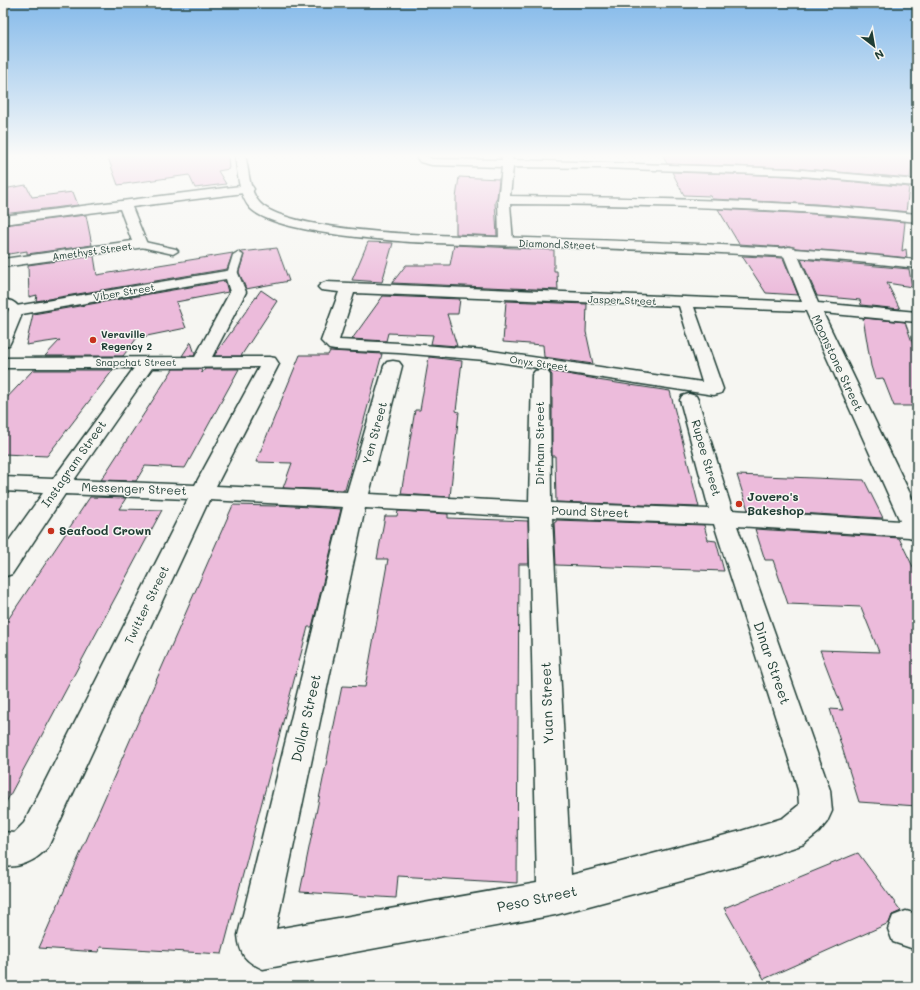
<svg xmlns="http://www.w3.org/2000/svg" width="920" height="990" viewBox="0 0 920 990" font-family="Mali,sans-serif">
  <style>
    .building { fill: #ecbbdb; stroke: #1f3d34 }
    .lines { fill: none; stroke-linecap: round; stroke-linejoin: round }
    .lane-casing { stroke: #1f3d34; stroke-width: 3 }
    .street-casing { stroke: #1f3d34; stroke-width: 3 }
    .secondary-casing { stroke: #1f3d34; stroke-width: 3 }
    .lane { fill: #f6f6f2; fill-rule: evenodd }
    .street { fill: #f6f6f2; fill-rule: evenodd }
    .secondary { fill: #f6f6f2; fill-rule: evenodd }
    .poi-dot { fill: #c8321e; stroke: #f6f6f2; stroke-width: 1.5 }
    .labels { text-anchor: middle; stroke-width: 3; stroke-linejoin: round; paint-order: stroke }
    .far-street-label { font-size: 10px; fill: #1f3d34; stroke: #f6f6f2 }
    .far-poi-label { font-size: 10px; font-weight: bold; fill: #1f3d34; stroke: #f6f6f2; text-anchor: start }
    .street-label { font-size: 12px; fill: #1f3d34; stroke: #f6f6f2 }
    .poi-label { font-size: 12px; font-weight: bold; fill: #1f3d34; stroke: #f6f6f2; text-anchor: start }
    .near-street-label { font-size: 14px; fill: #1f3d34; stroke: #f6f6f2 }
  </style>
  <rect width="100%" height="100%" fill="#f6f6f2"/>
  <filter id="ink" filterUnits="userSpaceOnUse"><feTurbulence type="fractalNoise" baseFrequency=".025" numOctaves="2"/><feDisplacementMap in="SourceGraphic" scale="8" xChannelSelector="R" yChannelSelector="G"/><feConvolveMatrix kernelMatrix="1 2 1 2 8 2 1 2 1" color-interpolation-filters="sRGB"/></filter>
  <g filter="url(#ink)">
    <!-- building -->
    <g class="building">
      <polygon points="107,155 228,155 229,169 218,171 226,184 195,188 189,175 118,185"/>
      <polygon points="663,155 912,155 910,178 791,168 667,164"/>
      <polygon points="672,172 791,176 909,187 906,212 816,204 712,199 710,196 684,195"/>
      <polygon points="459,177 499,179 497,198 495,202 497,236 456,234 456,198"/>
      <polygon points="26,185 32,197 73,192 78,205 3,214 3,189"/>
      <polygon points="718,209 815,214 905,222 902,251 906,249 907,258 796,248 789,246 783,247 739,244"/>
      <polygon points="86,215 92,245 27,254 27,251 3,255 3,225"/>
      <polygon points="368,242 393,243 382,282 352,280"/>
      <polygon points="454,245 554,250 554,271 557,271 558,290 392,283 406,265 450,265"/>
      <polygon points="277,248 289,281 246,289 239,272 244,255 241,252"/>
      <polygon points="233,253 227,269 36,301 37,295 29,297 28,265 94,256 97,275"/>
      <polygon points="742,256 783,258 798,295 766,293"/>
      <polygon points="801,259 909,269 912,287 887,283 900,309 861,305 860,300 817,296"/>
      <polygon points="225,281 228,292 176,302 186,328 137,338 123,356 45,356 60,340 26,345 33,314"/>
      <polygon points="261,290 277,301 241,356 214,356"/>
      <polygon points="383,296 460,299 458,314 447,314 457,346 431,344 433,335 388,333 386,341 352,339"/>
      <polygon points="506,301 587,304 586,332 593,364 544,357 543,345 503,342"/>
      <polygon points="863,318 905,322 917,356 917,406 894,406 883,378 875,379 871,366"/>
      <polygon points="191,342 195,354 194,356 182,356"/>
      <polygon points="330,351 382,354 345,490 283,488 292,463 256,462 300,355 328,355"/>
      <polygon points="429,357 462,361 456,411 459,412 450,497 401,494 415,410 420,410"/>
      <polygon points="173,369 201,369 202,373 205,369 239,369 185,468 145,466 136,481 101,480"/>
      <polygon points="33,370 113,370 47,456 3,454 3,402"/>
      <polygon points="549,371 596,379 597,380 670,391 699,507 556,502 555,456 552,456 552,375"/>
      <polygon points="737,475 864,480 883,518 748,510"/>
      <polygon points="90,497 126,498 119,509 162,510 3,808 3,627"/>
      <polygon points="233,505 276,506 277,505 341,509 312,627 308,627 222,954 100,947 99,952 39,948"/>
      <polygon points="398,511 448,514 448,518 528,521 529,564 519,564 517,883 398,876 396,898 300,892 342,686 365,687 388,559 377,559 385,516 397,516"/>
      <polygon points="556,520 704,525 708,540 716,541 724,571 556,565 554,522 556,522"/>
      <polygon points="755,529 899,538 917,575 917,806 859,802 830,709 843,710 820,650 879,652 861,607 788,604 773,560 765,560"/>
      <polygon points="858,853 901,911 892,915 889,923 764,979 724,908"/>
    </g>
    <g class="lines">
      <!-- lane casing -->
      <g class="lane-casing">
        <g id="lane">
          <polygon points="140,241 176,249 178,251 173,254 137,246 135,244 137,242"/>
          <polygon points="238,252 243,255 237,274 236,276 228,276 227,274 233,255"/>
          <path d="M8 300C13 301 18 305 21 310L20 312H12L3 303Z"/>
        </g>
      </g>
      <!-- street casing -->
      <g class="street-casing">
        <g id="street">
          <path d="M415 155H426L432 159 502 160 501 155H511L513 160 791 169 917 180V186L791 175 603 168 513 167 510 196C646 198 782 200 917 214V222C782 207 646 205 510 204L513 242 511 245H501L499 242 498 200 502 167 432 165 420 162Z"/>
          <polygon points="248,185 252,186 254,189 252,192 132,207 147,244 145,247 3,267 3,259 132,241 120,209 3,224 3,216"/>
          <path d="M789 247 794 248 796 251 818 303 917 312V322L823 313 917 508V540L909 537 737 526 830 790 832 811 827 822 819 832 804 844 741 865 555 915 263 969C245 961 240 955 238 935L343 507 209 500 48 847C37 860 20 869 3 866V832L14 833 24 823 188 499 65 494 12 574 3 577V549L43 493 3 491V477L53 479 134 368H3V358L195 357 230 292 226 279 22 314 11 341 9 345 3 346V322L10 307 232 270 237 271 246 292 212 357H269L275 358 279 364 216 486 347 492 384 366 387 362 393 361 399 362 402 366 369 494 529 502 532 375 535 371 541 370 547 371 550 375 551 503 709 509 680 400 682 396 689 394 696 396 698 400 732 510 900 521 806 311 694 307 723 389 721 393 714 395 485 360 399 353 335 350 329 349 321 341 339 292 321 290 318 287 321 284 326 282 802 302 782 251 784 248ZM354 293 679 306 702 382 485 350 399 343 339 340ZM259 367 195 485 74 480 152 368ZM365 508 529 517 537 883 276 929ZM552 518 714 524 793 772 798 790 799 805 783 818 741 831 571 875Z"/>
          <polygon points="906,911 917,914 917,950 893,942 888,929 893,916"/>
        </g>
      </g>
      <!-- secondary casing -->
      <g class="secondary-casing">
        <path id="secondary" d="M235 155H245C249 170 249 191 259 202 279 226 378 232 410 234 579 241 749 241 917 260V268C749 249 579 249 410 242 376 239 272 232 250 208 238 194 238 172 235 155Z"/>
      </g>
      <!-- lane -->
      <use href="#lane" class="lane"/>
      <!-- street -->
      <use href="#street" class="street"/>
      <!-- secondary -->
      <use href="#secondary" class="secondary"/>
    </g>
  </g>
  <!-- sky -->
  <linearGradient id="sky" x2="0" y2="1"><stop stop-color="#85baea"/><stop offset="0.53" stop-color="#fbfbf9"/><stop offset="1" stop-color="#fbfbf9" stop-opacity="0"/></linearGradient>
  <rect width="920" height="294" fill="url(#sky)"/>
  <!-- markers -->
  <g class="poi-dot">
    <circle cx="93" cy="340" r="4"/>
    <circle cx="739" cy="504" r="4"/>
    <circle cx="51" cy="531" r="4"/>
  </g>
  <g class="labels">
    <!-- far-street labels -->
    <g class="far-street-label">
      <text transform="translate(557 244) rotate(2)" y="4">Diamond Street</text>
      <text transform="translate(92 251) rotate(-8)" y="4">Amethyst Street</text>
      <text transform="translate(124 292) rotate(-10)" y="4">Viber Street</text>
      <text transform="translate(622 300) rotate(2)" y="4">Jasper Street</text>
      <text x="136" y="366">Snapchat Street</text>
      <text transform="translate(539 363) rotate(8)" y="4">Onyx Street</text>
    </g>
    <!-- far-poi labels -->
    <g class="far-poi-label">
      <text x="101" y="338">Veraville<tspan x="101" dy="12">Regency 2</tspan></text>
    </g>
    <!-- street labels -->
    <g class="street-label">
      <text transform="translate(837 363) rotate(65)" y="4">Moonstone Street</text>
      <text transform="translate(375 433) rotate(-75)" y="4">Yen Street</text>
      <text transform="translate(540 443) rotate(-90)" y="4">Dirham Street</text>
      <text transform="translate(706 458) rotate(74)" y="4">Rupee Street</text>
      <text transform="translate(74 464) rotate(-55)" y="4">Instagram Street</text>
      <text transform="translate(134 489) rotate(2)" y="4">Messenger Street</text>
      <text transform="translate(590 512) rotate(2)" y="4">Pound Street</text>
      <text transform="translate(147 605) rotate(-64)" y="4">Twitter Street</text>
    </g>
    <!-- poi labels -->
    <g class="poi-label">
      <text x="747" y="501">Jovero's<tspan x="747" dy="14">Bakeshop</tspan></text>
      <text x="59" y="535">Seafood Crown</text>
    </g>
    <!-- near-street labels -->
    <g class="near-street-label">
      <text transform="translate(772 663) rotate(71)" y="5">Dinar Street</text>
      <text transform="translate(547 703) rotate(-92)" y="5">Yuan Street</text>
      <text transform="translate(306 718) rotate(-77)" y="5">Dollar Street</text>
      <text transform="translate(537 899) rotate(-12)" y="5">Peso Street</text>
    </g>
  </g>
  <!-- margin -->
  <rect width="920" height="990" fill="none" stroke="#f6f6f2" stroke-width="16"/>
  <rect x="8" y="8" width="904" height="974" fill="none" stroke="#1f3d34" stroke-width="1.5" filter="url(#ink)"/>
  <!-- north arrow -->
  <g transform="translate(874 46) rotate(149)" stroke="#f6f6f2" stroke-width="3" paint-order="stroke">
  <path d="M0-3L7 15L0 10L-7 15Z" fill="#1f3d34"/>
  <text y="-6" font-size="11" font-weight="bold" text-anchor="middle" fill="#1f3d34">N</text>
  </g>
</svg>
